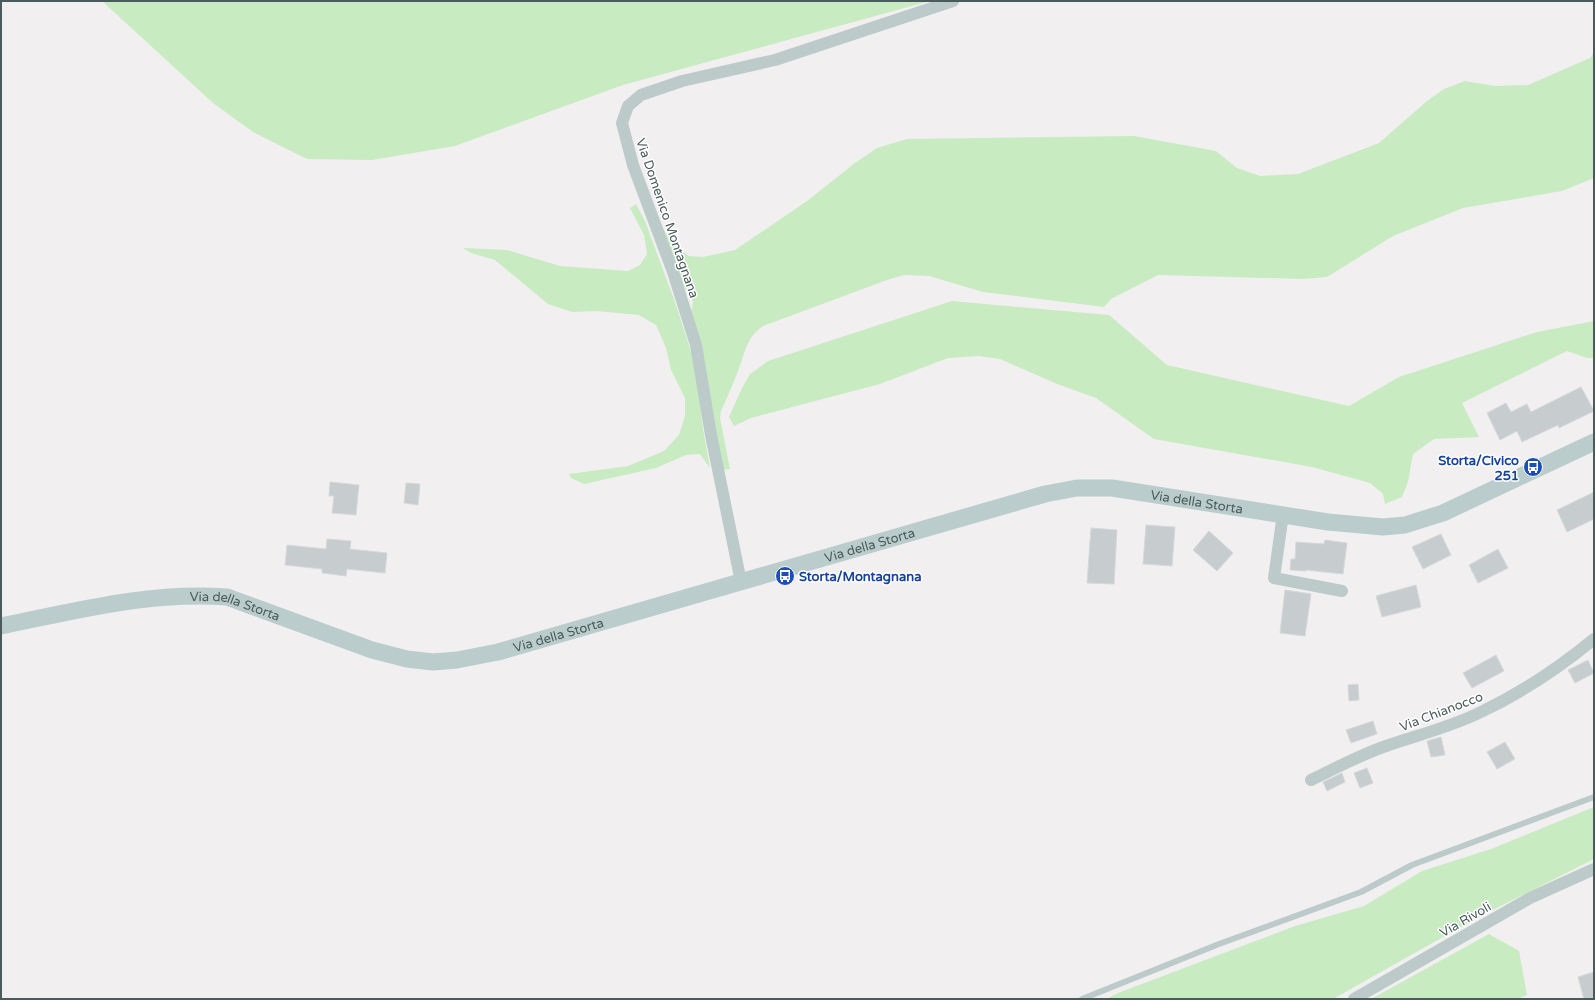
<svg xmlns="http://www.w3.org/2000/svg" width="1595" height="1000" viewBox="0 0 1595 1000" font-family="'Varela Round',sans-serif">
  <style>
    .green { fill: #c8ebc2 }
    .building { fill: #c7cdce; stroke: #d4d9da }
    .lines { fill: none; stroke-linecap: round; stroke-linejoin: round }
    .service { stroke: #bccbca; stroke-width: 6 }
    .minor { stroke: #bccbca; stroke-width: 12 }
    .secondary { stroke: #bacccc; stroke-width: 17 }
    .labels { text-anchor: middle; stroke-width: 3; stroke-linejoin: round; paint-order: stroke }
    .street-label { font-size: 13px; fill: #495b5a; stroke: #fff }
    .transit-label { font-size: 13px; font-weight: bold; fill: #164399; stroke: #fff; text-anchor: end }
  </style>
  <rect width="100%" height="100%" fill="#f2eff1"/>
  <!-- green -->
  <g class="green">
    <polygon points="102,1 930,1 623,85 455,146 372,160 307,159 253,132 213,103"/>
    <path d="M1594 52V178L1562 191 1463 208 1393 236 1327 277 1303 279 1158 275 1111 299 1104 307 983 292 929 276 904 275 887 280 763 326C745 339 746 352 738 371 733 384 727 398 721 411L720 418 730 469 723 470 691 314 693 301 681 282 659 219 666 234 677 247 689 256 703 257 735 250 807 201 855 163 877 148 907 139 1134 136 1216 151 1237 168 1260 176 1298 174 1379 143 1427 101 1444 89 1465 81 1495 86 1528 85 1590 58Z"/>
    <polygon points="636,204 645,221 675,302 696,367 703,429 710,468 700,454 686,455 656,468 584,484 571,478 569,474 628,466 664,451 679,435 685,416 685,398 671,370 666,348 656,325 639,315 597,311 572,312 548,304 495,260 471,253 463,248 507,250 560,266 628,271 640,265 647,254 644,235 630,208"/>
    <polygon points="952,301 1109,315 1167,365 1349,406 1399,377 1537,332 1594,321 1594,358 1587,358 1567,351 1462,403 1479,437 1434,439 1413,454 1408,482 1402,497 1385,504 1383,494 1370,483 1312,467 1154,439 1096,398 1057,384 1000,359 979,356 948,358 880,384 751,418 734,426 729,417 742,388 750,374 768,361"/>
    <polygon points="1594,807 1594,859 1475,919 1333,999 1106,999 1118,993 1295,926 1364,906 1422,871 1491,849"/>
    <polygon points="1489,934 1519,951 1527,995 1517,999 1371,999"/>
  </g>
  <!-- building -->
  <g class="building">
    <polygon points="1581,387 1594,411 1559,428 1558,425 1522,442 1517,431 1500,440 1487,413 1506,403 1511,412 1527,404 1531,412"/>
    <polygon points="330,482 359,485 356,515 332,513 334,496 329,496"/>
    <polygon points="406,483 420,484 418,505 404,503"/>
    <polygon points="1594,492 1594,519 1567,532 1557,510"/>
    <polygon points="1146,525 1175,527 1172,566 1143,564"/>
    <polygon points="1091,528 1117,530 1114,584 1087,583"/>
    <polygon points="1209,531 1233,553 1217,571 1193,550"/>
    <polygon points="1441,534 1451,555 1423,569 1412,547"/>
    <polygon points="327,539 351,541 350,549 387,553 385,573 347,569 346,576 322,573 322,569 285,565 287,545 326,549"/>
    <polygon points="1325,540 1347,543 1343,574 1306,570 1306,571 1290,570 1291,559 1295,559 1296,542 1324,544"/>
    <polygon points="1498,549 1508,568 1478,583 1469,565"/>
    <polygon points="1416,585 1421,607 1382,617 1376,596"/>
    <polygon points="1285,590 1311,594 1305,636 1280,633"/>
    <polygon points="1496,655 1504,671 1472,688 1463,673"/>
    <polygon points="1588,660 1594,673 1575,683 1568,670"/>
    <polygon points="1358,684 1359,700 1349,701 1348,685"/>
    <polygon points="1373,721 1377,734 1351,743 1346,730"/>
    <polygon points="1441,737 1445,755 1431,757 1427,741"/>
    <polygon points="1505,742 1515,759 1497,769 1487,752"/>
    <polygon points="1367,768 1373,783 1360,788 1354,773"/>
    <polygon points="1342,773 1345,782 1327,791 1323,782"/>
    <polygon points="1594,972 1594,999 1584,999 1578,977"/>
  </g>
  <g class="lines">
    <!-- service -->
    <polyline class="service" points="1082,999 1219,944 1361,892 1412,865 1594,797"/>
    <!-- minor -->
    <g class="minor">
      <polyline points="1283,514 1274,578 1342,591"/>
      <polyline points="741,582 711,435 696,345 673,272 633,165 622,123 628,106 641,95 682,81 775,60 953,1"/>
      <path d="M1311 780C1336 768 1360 755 1386 746 1418 735 1451 727 1481 712 1521 693 1560 667 1594 639"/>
      <polyline points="1354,999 1530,898 1594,869"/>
    </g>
    <!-- secondary -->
    <path class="secondary" id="s1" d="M1 626C75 611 151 591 227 597L372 650 407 659 433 662 457 660 498 652 1045 494 1077 488H1112L1328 522 1383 527 1405 525 1443 513 1594 442"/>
  </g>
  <!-- icons -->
  <defs>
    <g id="bus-disc" transform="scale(1)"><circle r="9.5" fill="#1a4fb4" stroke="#fff"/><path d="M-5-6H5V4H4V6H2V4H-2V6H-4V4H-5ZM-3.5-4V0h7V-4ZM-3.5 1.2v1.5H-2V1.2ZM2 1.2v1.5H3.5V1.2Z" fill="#fff"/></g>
  </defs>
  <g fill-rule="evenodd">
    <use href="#bus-disc" x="1533" y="467"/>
    <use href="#bus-disc" x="785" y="576"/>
  </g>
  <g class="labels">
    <!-- street labels -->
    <g class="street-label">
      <text transform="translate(668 218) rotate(71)" y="5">Via Domenico Montagnana</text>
      <text dy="5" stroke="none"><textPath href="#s1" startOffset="1234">Via della Storta</textPath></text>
      <text dy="5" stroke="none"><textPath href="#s1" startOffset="898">Via della Storta</textPath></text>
      <text dy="5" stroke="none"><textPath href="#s1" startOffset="238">Via della Storta</textPath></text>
      <text dy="5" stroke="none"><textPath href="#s1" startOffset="574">Via della Storta</textPath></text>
      <text transform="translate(1441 711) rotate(-21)" y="5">Via Chianocco</text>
      <text transform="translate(1465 919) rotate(-30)" y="5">Via Rivoli</text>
    </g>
    <!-- transit labels -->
    <g class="transit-label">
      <text x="1519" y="465">Storta/Civico<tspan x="1519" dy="15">251</tspan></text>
      <text x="799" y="581" text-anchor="start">Storta/Montagnana</text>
    </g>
  </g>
  <!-- border -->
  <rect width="1595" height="1000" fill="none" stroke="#495b5a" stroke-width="4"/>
</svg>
